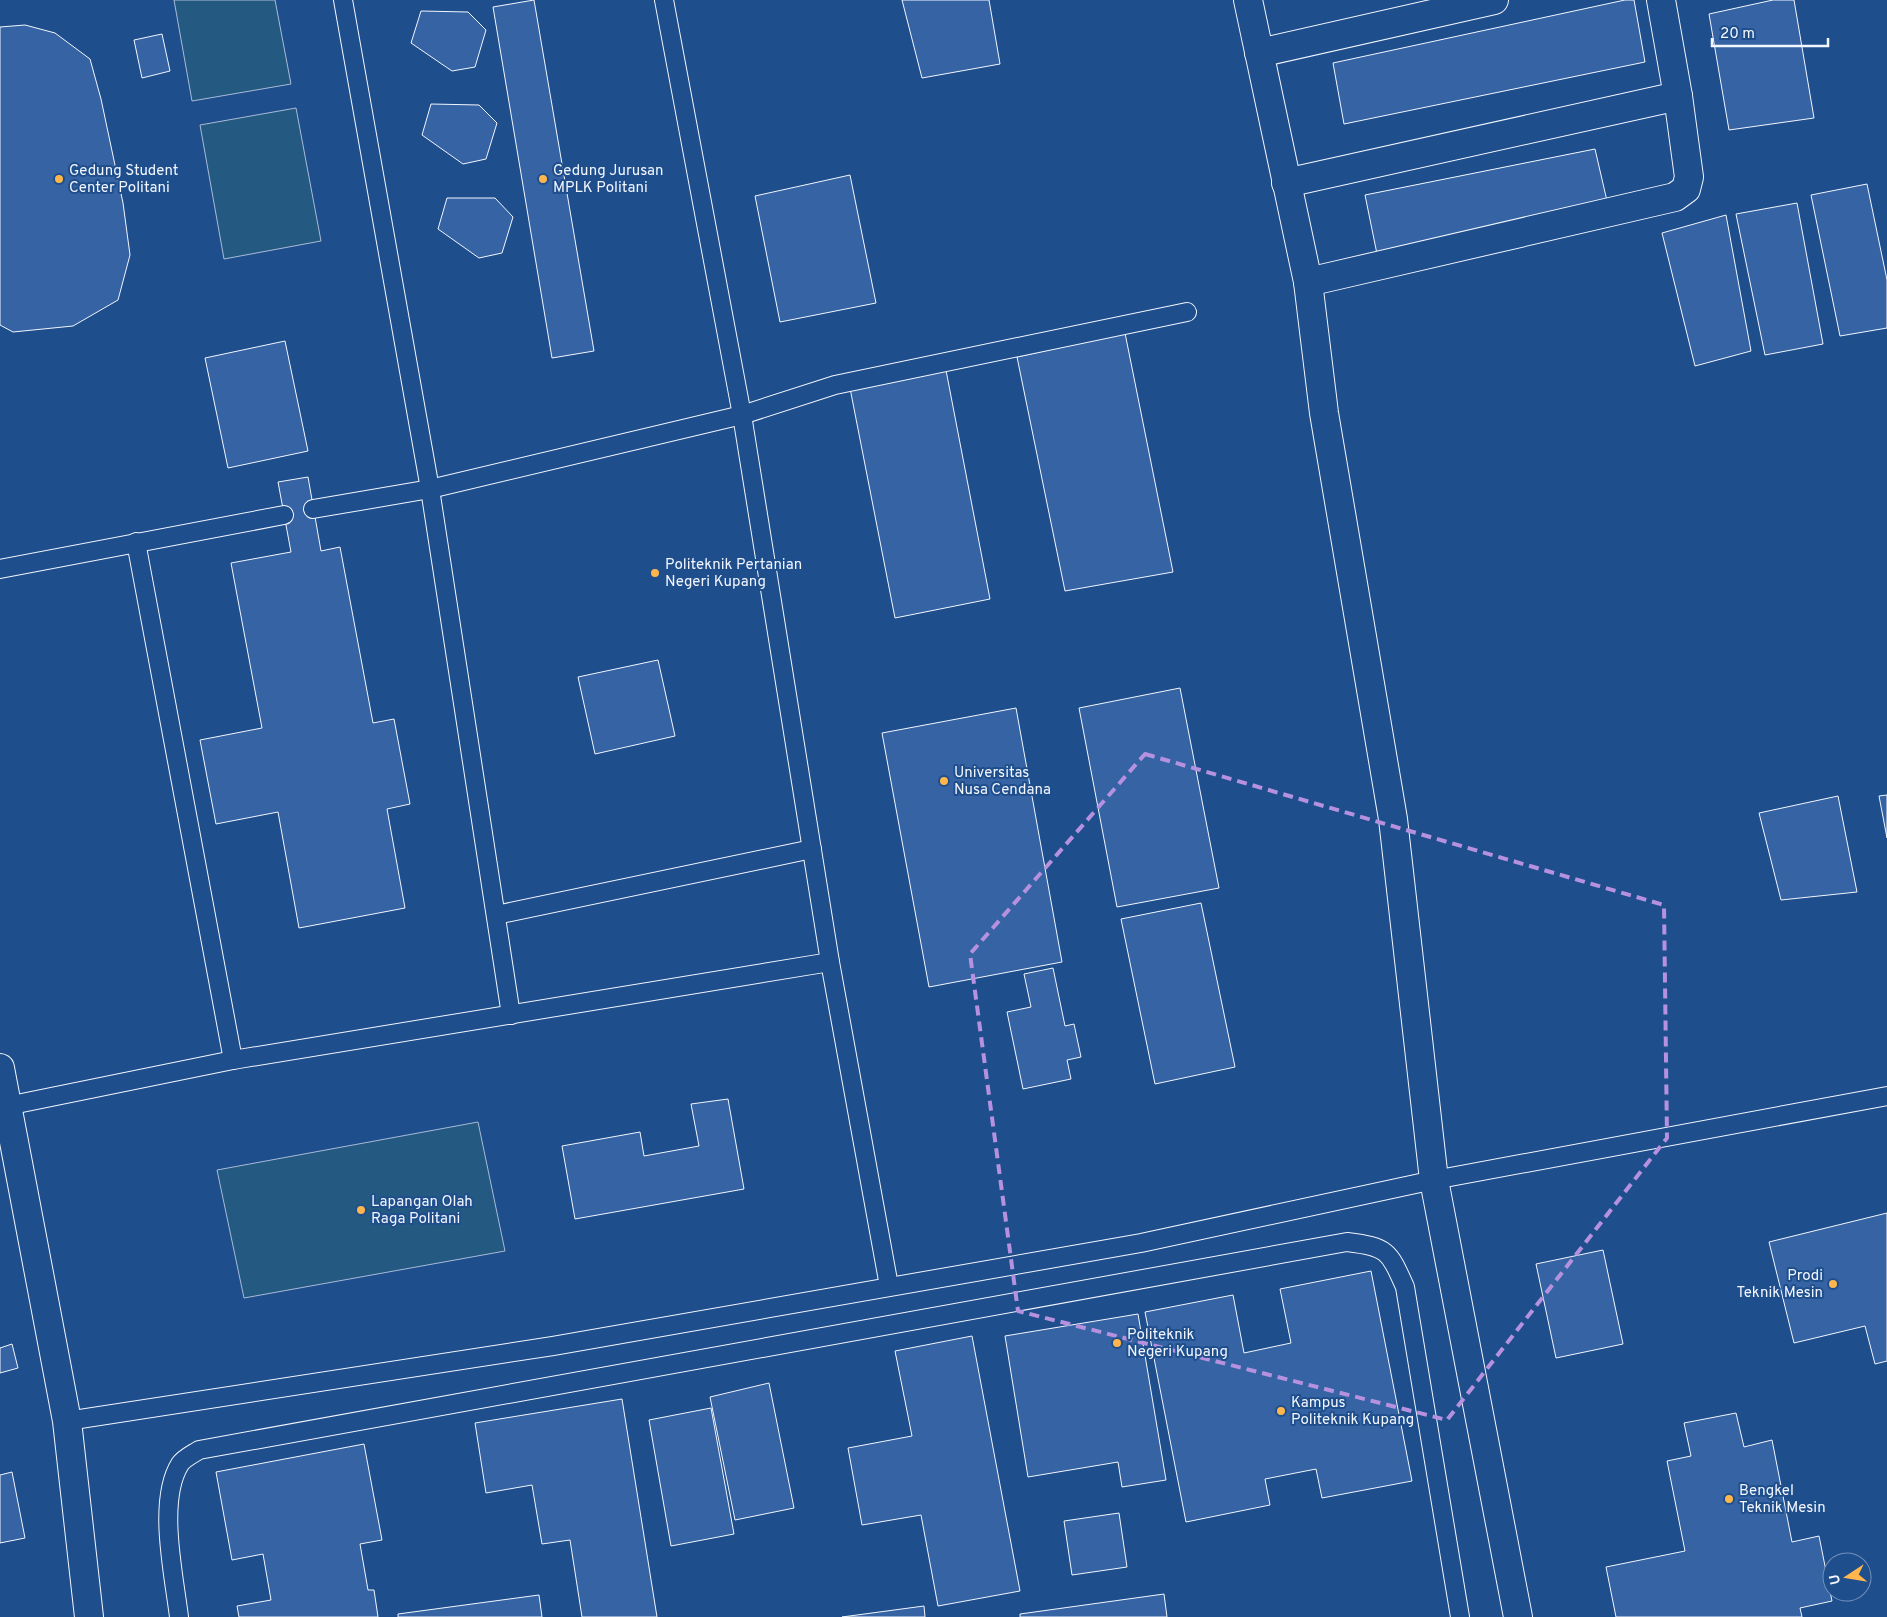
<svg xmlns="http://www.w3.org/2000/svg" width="1887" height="1617" viewBox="0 0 1887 1617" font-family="Overpass,sans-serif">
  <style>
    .green { fill: #245a82; stroke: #a8bbd7 }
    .building { fill: #3563a3; stroke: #f2f6ff }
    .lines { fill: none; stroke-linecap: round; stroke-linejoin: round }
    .lane-casing { stroke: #f2f6ff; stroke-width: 20 }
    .street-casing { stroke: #f2f6ff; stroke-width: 30 }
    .lane { stroke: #1f4e8c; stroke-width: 18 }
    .street { stroke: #1f4e8c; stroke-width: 28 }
    .marked { fill: none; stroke: #b691df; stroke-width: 4; stroke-dasharray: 10 6; stroke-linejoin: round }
    .poi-dot { fill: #ffb74d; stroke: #1f4e8c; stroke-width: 2 }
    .labels { text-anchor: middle; stroke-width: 4; stroke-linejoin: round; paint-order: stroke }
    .poi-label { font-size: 15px; fill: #f2f6ff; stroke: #1f4e8c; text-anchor: start }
  </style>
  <rect width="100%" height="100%" fill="#1f4e8c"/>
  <!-- green -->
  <g class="green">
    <polygon points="174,0 275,0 291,84 192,101"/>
    <polygon points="296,108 321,241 224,259 200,125"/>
    <polygon points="478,1122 505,1251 244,1298 217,1170"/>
  </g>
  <!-- building -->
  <g class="building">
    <polygon points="534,0 594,351 552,358 493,7"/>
    <polygon points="902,0 989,0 1000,64 922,78"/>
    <polygon points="1625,0 1634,0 1645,62 1344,124 1333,63"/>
    <polygon points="1773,0 1794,0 1814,118 1729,130 1709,14"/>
    <polygon points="421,11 468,12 486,30 475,67 452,71 411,43"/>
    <polygon points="25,25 55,33 90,59 101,99 123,203 130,255 118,300 73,326 13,332 0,325 0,27"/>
    <polygon points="162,34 170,71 142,78 134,40"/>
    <polygon points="431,104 479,105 497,123 486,159 463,164 422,135"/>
    <polygon points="1595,149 1607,201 1377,254 1365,195"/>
    <polygon points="850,175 876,303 780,322 755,196"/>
    <polygon points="1867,184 1887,280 1887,328 1840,336 1811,195"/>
    <polygon points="447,198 495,198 513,217 502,253 479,258 438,229"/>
    <polygon points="1797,203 1823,344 1765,355 1736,214"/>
    <polygon points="1726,215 1751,351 1695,366 1662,233"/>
    <polygon points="1125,333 1173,572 1065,591 1017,357"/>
    <polygon points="285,341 308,451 228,468 205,358"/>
    <polygon points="945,365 990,599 895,618 849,383"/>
    <polygon points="308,477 321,551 340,547 373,723 394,719 410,804 387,809 405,908 299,928 278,812 216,824 200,740 262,728 231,563 291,552 278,482"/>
    <polygon points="658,660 675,736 595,754 578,677"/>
    <polygon points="1180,688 1219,888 1117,907 1079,708"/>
    <polygon points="1016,708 1062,962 929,987 882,733"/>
    <polygon points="1887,795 1887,838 1879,796"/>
    <polygon points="1838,796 1857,892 1781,900 1759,813"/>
    <polygon points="1201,903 1235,1067 1155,1084 1121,919"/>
    <polygon points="1053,968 1065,1026 1074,1024 1081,1057 1067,1060 1071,1079 1023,1089 1007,1012 1031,1007 1024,974"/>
    <polygon points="728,1099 744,1189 575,1219 562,1146 640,1132 644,1156 699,1146 691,1104"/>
    <polygon points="1887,1213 1887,1361 1875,1364 1865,1326 1794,1343 1769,1242"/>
    <polygon points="1603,1250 1623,1344 1556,1358 1536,1264"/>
    <polygon points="1371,1271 1412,1481 1322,1498 1316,1469 1265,1479 1270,1505 1186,1522 1145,1312 1233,1295 1244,1353 1291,1343 1280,1289"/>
    <polygon points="1138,1314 1166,1480 1122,1487 1118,1462 1028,1477 1005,1336"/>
    <polygon points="972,1336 1020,1591 938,1606 921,1515 862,1525 848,1448 912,1436 895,1351"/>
    <polygon points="12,1344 18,1368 0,1373 0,1348"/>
    <polygon points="769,1383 794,1508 735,1520 710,1397"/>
    <polygon points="622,1399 657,1617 582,1617 570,1540 542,1544 532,1485 486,1493 475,1423"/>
    <polygon points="711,1408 734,1534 671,1546 649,1420"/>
    <polygon points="1736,1413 1744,1447 1772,1440 1792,1542 1819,1536 1832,1601 1800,1608 1802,1617 1616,1617 1606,1567 1685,1551 1667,1461 1691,1456 1684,1423"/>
    <polygon points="364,1444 382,1540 360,1544 368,1590 374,1590 378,1617 239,1617 237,1606 271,1600 263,1554 232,1560 216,1472"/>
    <polygon points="12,1472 25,1538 0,1543 0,1475"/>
    <polygon points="1119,1513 1127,1567 1072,1575 1064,1521"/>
    <polygon points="1164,1594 1167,1617 1020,1617 1020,1614"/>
    <polygon points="539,1595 542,1617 398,1617 398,1614"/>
    <polygon points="924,1606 925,1617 842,1617"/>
  </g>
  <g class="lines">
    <!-- lane casing -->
    <g class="lane-casing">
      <g id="lane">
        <polyline points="343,0 430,489 511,1015"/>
        <polyline points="664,0 742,415 830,962 889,1286"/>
        <polyline points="313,509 430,489 742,415 835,385 1187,312"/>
        <polyline points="136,542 233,1060"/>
        <polyline points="0,569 284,515"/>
        <polyline points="496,915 812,849"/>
        <polyline points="7,1106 233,1060 830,962"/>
        <polyline points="67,1421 553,1346 1141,1243 1434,1180 1887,1096"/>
        <path d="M179 1617C174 1575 157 1501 180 1464 184 1458 193 1454 199 1450L1347 1242C1388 1247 1389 1251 1405 1287L1460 1617"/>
      </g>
    </g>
    <!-- street casing -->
    <g class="street-casing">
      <g id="street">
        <polyline points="1248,0 1308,282 1324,413 1393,819 1434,1180 1518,1617"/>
        <polyline points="1259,53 1494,0"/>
        <polyline points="1286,183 1678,96"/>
        <polyline points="1308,282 1675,197 1686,189 1689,177 1678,96 1661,0"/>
        <polyline points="0,1068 67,1421 89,1617"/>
      </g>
    </g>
    <!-- lane -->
    <use href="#lane" class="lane"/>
    <!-- street -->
    <use href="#street" class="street"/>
  </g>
  <!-- marked area -->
  <path class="marked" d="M1145 754 1664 905 1667 1138 1447 1420 1018 1311 970 954Z"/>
  <!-- markers -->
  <g class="poi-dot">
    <circle cx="59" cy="179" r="5"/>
    <circle cx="543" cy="179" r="5"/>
    <circle cx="655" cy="573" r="5"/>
    <circle cx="944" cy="781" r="5"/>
    <circle cx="361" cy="1210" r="5"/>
    <circle cx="1833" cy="1284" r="5"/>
    <circle cx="1117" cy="1343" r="5"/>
    <circle cx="1281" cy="1411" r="5"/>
    <circle cx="1729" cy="1499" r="5"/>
  </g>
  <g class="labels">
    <!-- poi labels -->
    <g class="poi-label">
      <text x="69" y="175">Gedung Student<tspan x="69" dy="17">Center Politani</tspan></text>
      <text x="553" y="175">Gedung Jurusan<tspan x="553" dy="17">MPLK Politani</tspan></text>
      <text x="665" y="569">Politeknik Pertanian<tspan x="665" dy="17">Negeri Kupang</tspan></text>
      <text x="954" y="777">Universitas<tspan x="954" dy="17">Nusa Cendana</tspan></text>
      <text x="371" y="1206">Lapangan Olah<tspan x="371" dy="17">Raga Politani</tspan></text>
      <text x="1823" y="1280" text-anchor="end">Prodi<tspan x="1823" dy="17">Teknik Mesin</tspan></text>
      <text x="1127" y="1339">Politeknik<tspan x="1127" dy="17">Negeri Kupang</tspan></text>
      <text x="1291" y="1407">Kampus<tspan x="1291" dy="17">Politeknik Kupang</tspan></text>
      <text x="1739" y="1495">Bengkel<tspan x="1739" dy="17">Teknik Mesin</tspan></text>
    </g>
  </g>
  <!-- north arrow -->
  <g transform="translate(1847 1577) rotate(258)"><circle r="24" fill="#1f4e8c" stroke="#7391ba"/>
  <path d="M0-4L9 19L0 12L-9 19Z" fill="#ffb74d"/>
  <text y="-8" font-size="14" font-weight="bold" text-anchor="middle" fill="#f2f6ff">U</text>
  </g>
  <!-- scale -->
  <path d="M1712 38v8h116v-8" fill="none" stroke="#f2f6ff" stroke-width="2.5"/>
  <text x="1720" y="38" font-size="15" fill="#f2f6ff" stroke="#1f4e8c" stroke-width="4" paint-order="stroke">20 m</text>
</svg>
